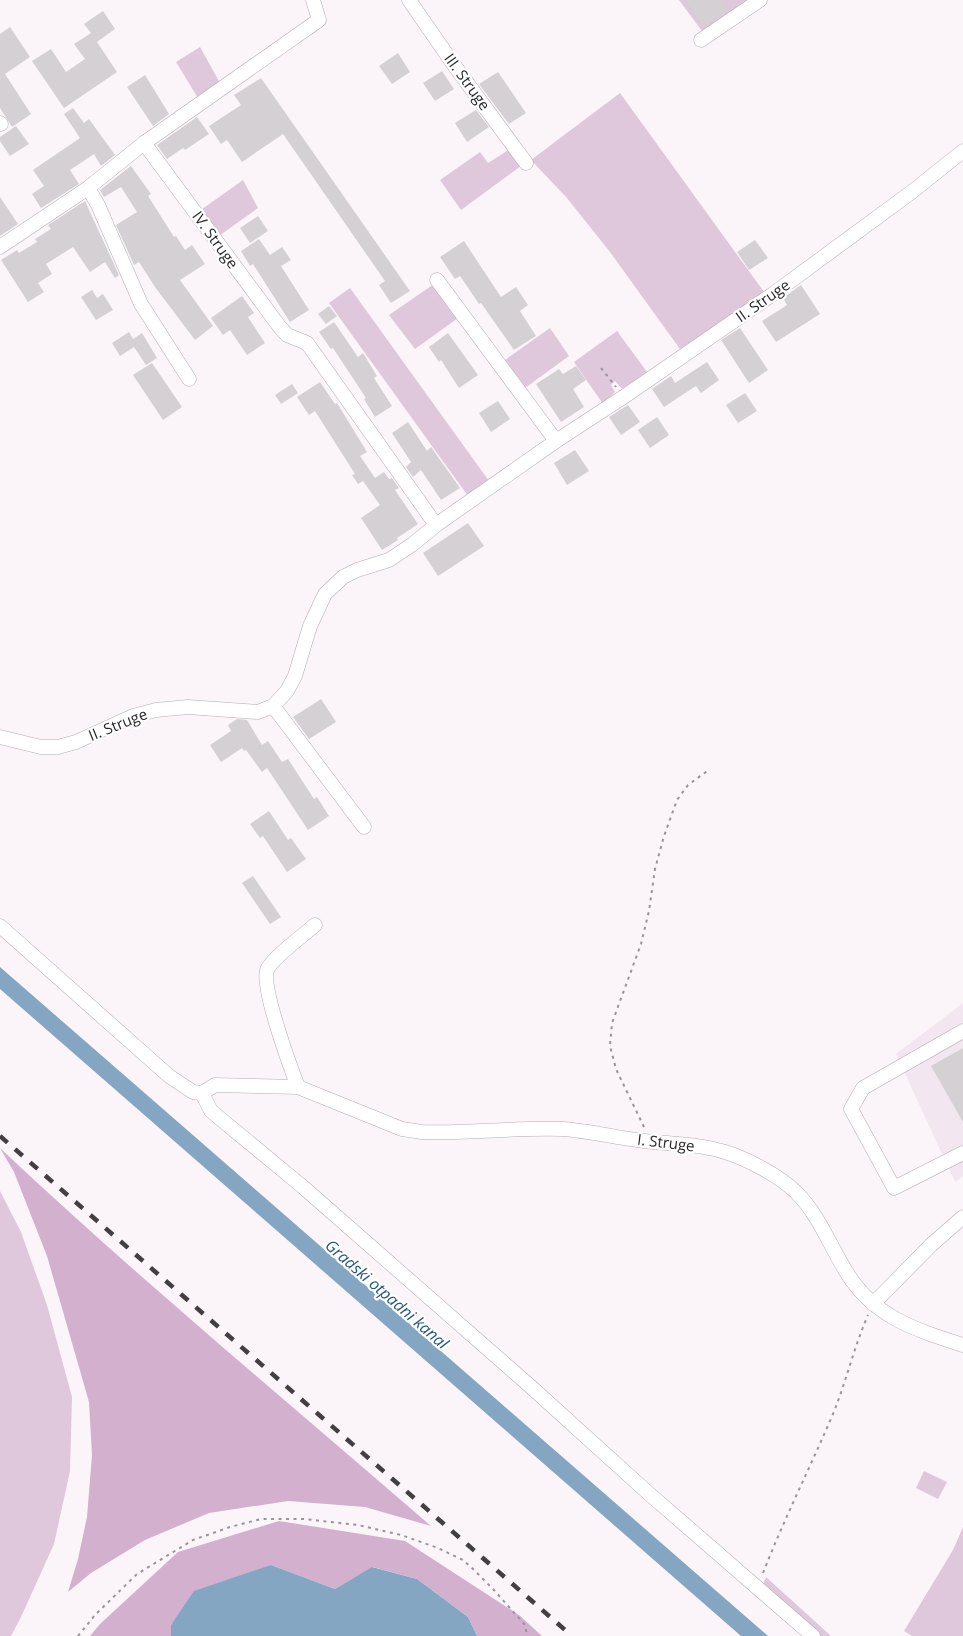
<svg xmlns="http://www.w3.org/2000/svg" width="963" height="1636" viewBox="0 0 963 1636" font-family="'Open Sans',sans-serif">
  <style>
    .built { fill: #f2e6f1 }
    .green { fill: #dfc7dc }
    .forest { fill: #d2b0ce }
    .water { fill: #85a6c3 }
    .building { fill: #d5d0d4 }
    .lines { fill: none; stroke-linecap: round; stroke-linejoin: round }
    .minor-casing { stroke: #b3adb2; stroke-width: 15 }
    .path { stroke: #989498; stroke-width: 2; stroke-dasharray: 3 4.5; stroke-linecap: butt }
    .minor { stroke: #fff; stroke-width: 14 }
    .rail { stroke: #423f41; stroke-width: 4.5; stroke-dasharray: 10 10; stroke-linecap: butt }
    .labels { text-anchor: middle; stroke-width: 4.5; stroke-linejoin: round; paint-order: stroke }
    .street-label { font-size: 15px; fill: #292729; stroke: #fff }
    .water-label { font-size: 16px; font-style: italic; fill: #23567e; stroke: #fff }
  </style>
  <rect width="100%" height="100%" fill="#fbf5fa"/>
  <!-- built -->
  <polygon class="built" points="963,1003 963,1176 955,1182 896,1054"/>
  <!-- green -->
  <g class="green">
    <polygon points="679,0 758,0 705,35"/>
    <polygon points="200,47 220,83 198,98 176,62"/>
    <polygon points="620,93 764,292 680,349 610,252 567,198 531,160"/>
    <polygon points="510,149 521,166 461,210 440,180 480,152 488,163"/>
    <polygon points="243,180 258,208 216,238 198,212"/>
    <polygon points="434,284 458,318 415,349 389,315"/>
    <polygon points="350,288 489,481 468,496 329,303"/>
    <polygon points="550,328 569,356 525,388 505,360"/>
    <polygon points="617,331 647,372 623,388 621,388 615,381 611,385 615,392 603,404 574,362"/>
    <polygon points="0,1191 21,1232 47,1305 72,1397 70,1471 54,1544 21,1617 11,1636 0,1636"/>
    <polygon points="924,1471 947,1482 938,1499 916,1488"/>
    <polygon points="963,1527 963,1636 912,1636 904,1631 953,1550"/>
    <polygon points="766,1577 831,1636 819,1636 763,1585"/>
  </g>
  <!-- forest -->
  <g class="forest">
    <path d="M0 1148C139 1279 287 1401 431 1526L365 1507 288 1501 209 1513 145 1540 91 1573 68 1592 78 1559 87 1517 92 1455 89 1402 47 1256 14 1172Z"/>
    <polygon points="279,1521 405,1541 519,1615 542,1636 477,1636 468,1617 417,1579 373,1567 335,1589 271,1565 171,1624 171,1636 90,1636 100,1624 178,1552"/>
  </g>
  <!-- water -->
  <g class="water">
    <polygon points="0,967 768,1636 741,1636 0,989"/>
    <polygon points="271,1565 335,1589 372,1567 417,1579 468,1617 477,1636 171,1636 171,1625 194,1591"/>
  </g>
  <!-- building -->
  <g class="building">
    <polygon points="685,0 723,0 728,11 703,28"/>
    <polygon points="103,11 115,29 97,42 117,72 64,108 32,61 51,49 66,72 85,59 74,44 91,33 84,24"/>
    <polygon points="10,27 30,57 5,74 31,114 12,127 0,108 0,34"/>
    <polygon points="398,53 410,72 392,84 379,66"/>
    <polygon points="442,71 454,89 435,101 423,83"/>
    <polygon points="498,72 526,113 509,124 479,84"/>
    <polygon points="145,75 169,114 153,126 127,87"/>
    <polygon points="261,78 410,291 391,303 379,285 385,281 283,134 242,162 227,140 221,144 209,126 241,105 234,95"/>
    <polygon points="73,108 84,123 89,119 115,155 101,166 94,154 70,170 79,184 41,208 32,194 44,186 33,170 80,138 64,114"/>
    <polygon points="476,110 489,127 467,142 455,123"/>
    <polygon points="197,117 209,134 185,150 183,148 167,159 157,145"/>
    <polygon points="16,126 29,144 10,156 0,141 0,137"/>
    <polygon points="131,166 151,194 148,196 174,237 176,236 185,250 192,245 205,264 180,280 213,326 195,340 155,287 139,262 134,265 116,225 137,212 121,187 104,197 100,190"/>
    <polygon points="0,197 18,224 0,236"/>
    <polygon points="85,201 119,275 115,278 105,262 90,272 73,247 46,264 52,274 38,283 44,292 28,302 1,260 17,250 19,253 37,242 35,239 51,229 48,225"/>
    <polygon points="258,216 268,231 250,243 240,228"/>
    <polygon points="259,239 270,255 282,247 291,260 281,266 309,310 290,322 253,264 250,266 241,251"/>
    <polygon points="755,240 768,258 749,270 737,252"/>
    <polygon points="464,241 501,297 516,287 528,305 520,311 536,336 514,350 481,303 479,304 460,276 455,279 440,257"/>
    <polygon points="801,285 820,314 776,342 762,321 787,305 783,298"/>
    <polygon points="92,290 97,298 103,294 113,310 96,320 81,297"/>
    <polygon points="242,296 254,313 248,317 265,343 247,355 230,330 223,335 211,318"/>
    <polygon points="329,306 337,316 326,324 318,314"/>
    <polygon points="334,322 358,357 363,353 377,376 374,378 392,406 375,417 364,399 366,398 333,348 331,349 319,332"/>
    <polygon points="740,328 768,370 749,383 721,340"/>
    <polygon points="129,332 133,339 142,333 157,358 146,365 134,347 120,356 112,343"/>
    <polygon points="448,333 478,375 459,388 441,360 439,362 429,347"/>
    <polygon points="707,362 719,380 701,393 696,386 664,407 652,389 671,376 675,383"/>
    <polygon points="152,363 182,407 163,420 133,375"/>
    <polygon points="576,366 586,380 573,389 584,407 561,422 536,384 559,369 563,374"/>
    <polygon points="320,382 335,404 337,403 367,452 360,456 375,478 384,472 389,479 392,478 399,488 395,490 418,524 397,538 398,540 382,550 361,518 380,505 363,481 358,484 352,475 355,474 315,411 309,415 297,397"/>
    <polygon points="292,384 298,393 281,404 275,395"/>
    <polygon points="745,393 757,411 738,423 726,405"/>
    <polygon points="498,401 510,419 491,432 479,413"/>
    <polygon points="628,405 640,422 621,435 609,417"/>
    <polygon points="657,417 669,435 650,448 638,430"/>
    <polygon points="408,422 427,451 431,447 460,488 441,500 421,470 413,477 406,467 411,462 392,433"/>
    <polygon points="575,450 589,471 567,485 554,463"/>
    <polygon points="468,523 484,546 438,576 423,553"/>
    <polygon points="321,699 336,722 309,739 293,717"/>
    <polygon points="237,719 247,720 262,745 268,741 282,762 288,759 314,799 317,797 329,816 308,830 267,768 262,772 246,750 244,751 242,748 221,762 210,745 231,731 228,725"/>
    <polygon points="269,811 288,840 291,838 306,859 287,872 263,836 260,838 250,824"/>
    <polygon points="253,876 281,917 270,924 242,883"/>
    <polygon points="963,1048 963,1122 931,1066"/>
  </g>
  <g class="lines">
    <!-- minor casing -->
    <g class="minor-casing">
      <g id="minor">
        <polyline points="409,0 454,65 526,163"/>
        <polyline points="701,40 760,0"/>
        <polyline points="0,123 1,124"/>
        <polyline points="144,143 279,326 287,335 307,343 436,525"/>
        <polyline points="88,188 98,205 141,304 189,379"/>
        <polyline points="0,247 88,188 144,143 319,20 313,0"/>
        <polyline points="437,280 556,441"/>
        <polyline points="273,706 364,827"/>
        <polyline points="0,737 41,747 58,747 76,742 133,716 156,710 188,707 258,712 273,706 287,691 295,676 310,626 325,594 343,577 357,570 389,560 413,544 436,525 556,441 625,396 773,294 913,191 963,151"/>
        <polyline points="0,926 169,1076 193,1092 202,1093"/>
        <polyline points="963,1031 863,1088 851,1109 894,1188 963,1153"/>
        <path d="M298 1087C290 1066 261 987 267 970 272 958 305 934 315 925"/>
        <path d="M202 1093 215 1085 298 1087 402 1129 422 1132C469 1134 516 1127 563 1129 590 1131 617 1138 644 1141 671 1144 699 1144 725 1152 748 1159 779 1176 796 1192 819 1215 830 1246 847 1273 874 1317 916 1330 963 1345"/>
        <polyline points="202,1093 211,1111 303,1187 530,1386 646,1491 813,1636"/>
        <polyline points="873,1304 931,1245 963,1217"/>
      </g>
    </g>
    <!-- path -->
    <g class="path">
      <polyline points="601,368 616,387"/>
      <polyline points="644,1127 616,1069 610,1046 612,1023 641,944 649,911 655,869 664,836 677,800 688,785 710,769"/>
      <path d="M763 1573C784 1519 810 1468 833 1414 846 1382 854 1347 868 1315"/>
      <polyline points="78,1636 95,1615 137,1574 193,1540 230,1527 261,1519 304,1519 358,1525 401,1535 438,1548 463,1560 472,1568 493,1589 525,1625 527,1636"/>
    </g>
    <!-- minor -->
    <use href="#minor" class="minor"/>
    <!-- rail -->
    <polyline class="rail" points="0,1136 572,1636"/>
  </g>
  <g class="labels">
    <!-- street labels -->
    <g class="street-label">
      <text transform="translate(467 82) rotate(54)" y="5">III. Struge</text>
      <text transform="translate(215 240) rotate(54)" y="5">IV. Struge</text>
      <text transform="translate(763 301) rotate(-35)" y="5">II. Struge</text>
      <text transform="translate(118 725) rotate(-22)" y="5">II. Struge</text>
      <text transform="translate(666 1143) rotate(7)" y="5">I. Struge</text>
    </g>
    <!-- water labels -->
    <g class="water-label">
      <text transform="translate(387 1294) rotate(41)" y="6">Gradski otpadni kanal</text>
    </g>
  </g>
</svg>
